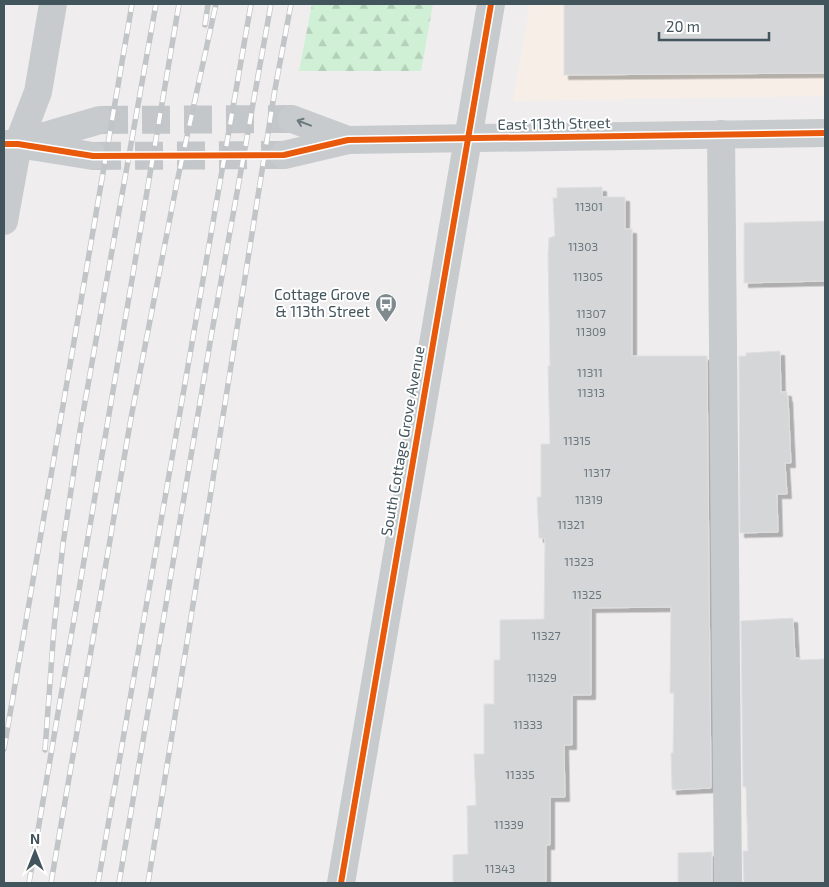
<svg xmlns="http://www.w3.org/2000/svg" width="829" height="887" viewBox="0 0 829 887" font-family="'Exo 2',sans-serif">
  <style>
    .commercial { fill: #f7efe7 }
    .forest { fill: url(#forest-firs) }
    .building { fill: #d5d6d8; stroke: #e0dfe1; filter: url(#shadow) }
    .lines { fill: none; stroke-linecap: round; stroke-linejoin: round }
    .minor-tunnel { stroke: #c4c7ca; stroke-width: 28; stroke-dasharray: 28 14; stroke-linecap: butt }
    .minor { stroke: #c7cbcd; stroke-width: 28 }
    .rail-casing { stroke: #c2c5c7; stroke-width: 5.5 }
    .rail { stroke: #fff; stroke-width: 4; stroke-dasharray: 11; stroke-linecap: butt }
    .cycleway-casing { stroke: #fff; stroke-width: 9 }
    .cycleway { stroke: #e8590c; stroke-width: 6 }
    .oneway { stroke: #6b787e }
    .labels { text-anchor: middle; stroke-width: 4; stroke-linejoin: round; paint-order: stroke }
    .number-label { font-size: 12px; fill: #69767c }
    .street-label { font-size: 15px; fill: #43555c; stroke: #fff }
    .poi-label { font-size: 15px; fill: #43555c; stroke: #fff; text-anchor: end }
  </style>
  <defs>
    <pattern id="forest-firs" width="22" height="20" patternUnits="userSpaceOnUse" patternTransform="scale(1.25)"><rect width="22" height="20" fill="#cff0d5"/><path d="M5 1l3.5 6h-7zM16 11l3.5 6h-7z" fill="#b3d0b9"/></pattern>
    <filter id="shadow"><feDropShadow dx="4.5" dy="4.5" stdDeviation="0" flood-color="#0004"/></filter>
  </defs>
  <rect width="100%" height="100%" fill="#efedee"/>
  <!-- commercial -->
  <polygon class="commercial" points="530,4 825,4 825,96 513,101"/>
  <!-- forest -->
  <polygon class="forest" points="312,4 433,4 421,71 299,71"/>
  <!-- building -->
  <g class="building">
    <polygon points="564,4 825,4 825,73 564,75"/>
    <polygon points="602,187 602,197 625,197 625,229 632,229 632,356 707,356 711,788 672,790 671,753 673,753 674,693 670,693 671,607 591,608 591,695 572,695 572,745 564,745 565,797 550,797 550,845 546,845 546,883 453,883 453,855 468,854 467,806 476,805 474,754 484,754 484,704 494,704 494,660 500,660 500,620 544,619 545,538 539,538 537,497 541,497 541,444 550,444 548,366 550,366 548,256 549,238 555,236 553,198 557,198 557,188"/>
    <polygon points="825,221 825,281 744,283 744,223"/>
    <polygon points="780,351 781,392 787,392 787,397 788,397 791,463 785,463 787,494 777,494 778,532 740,533 739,356 746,356 746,353"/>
    <polygon points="793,618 795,658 799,658 800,660 825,659 825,883 744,883 743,851 748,851 746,787 743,787 741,621"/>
    <polygon points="712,852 712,883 678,883 678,853"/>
  </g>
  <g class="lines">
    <!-- minor-tunnel -->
    <g class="minor-tunnel">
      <polyline points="100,120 292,119"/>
      <polyline points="93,156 284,155"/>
    </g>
    <!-- minor -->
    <g class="minor">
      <polyline points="292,119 348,140"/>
      <polyline points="721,134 728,883"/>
      <polyline points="24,142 100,120"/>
      <polyline points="4,144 18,144 93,156"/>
      <polyline points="284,155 348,140 825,133"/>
      <polyline points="4,221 18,144 38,92 53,4"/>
      <polyline points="341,883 491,4"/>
    </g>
    <!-- rail casing -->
    <g class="rail-casing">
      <g id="rail">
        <polyline points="205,25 208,4"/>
        <polyline points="4,749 132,4"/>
        <polyline points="45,750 54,628 63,544 80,430 156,4"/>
        <polyline points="29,883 179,4"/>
        <polyline points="51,883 131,418 177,182 216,4"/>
        <polyline points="98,883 251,4"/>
        <polyline points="119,883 211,337 271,4"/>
        <polyline points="148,883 188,636 275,89 291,4"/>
      </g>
    </g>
    <!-- rail -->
    <use href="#rail" class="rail"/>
    <!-- cycleway casing -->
    <g class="cycleway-casing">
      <g id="cycleway">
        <polyline points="4,144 18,144 93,156 284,155 348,140 825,133"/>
        <polyline points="341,883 491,4"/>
      </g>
    </g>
    <!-- cycleway -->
    <use href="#cycleway" class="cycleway"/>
  </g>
  <!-- one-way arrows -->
  <defs><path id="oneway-shaft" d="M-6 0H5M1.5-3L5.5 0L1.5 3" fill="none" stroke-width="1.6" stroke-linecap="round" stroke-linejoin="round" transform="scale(1.25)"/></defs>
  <use class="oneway" href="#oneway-shaft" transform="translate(304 123) rotate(-159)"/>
  <!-- icons -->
  <defs>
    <g id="bus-pin" transform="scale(1.125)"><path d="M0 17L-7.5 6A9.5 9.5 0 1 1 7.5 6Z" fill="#7f8a8f" stroke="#fff"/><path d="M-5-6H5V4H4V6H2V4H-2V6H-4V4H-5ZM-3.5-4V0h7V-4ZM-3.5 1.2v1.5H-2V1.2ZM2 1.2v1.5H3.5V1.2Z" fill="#fff"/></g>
  </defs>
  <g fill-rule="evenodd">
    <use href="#bus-pin" x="386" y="304"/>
  </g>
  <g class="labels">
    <!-- number labels -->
    <g class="number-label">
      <text x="589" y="211">11301</text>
      <text x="583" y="251">11303</text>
      <text x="588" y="281">11305</text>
      <text x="591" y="318">11307</text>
      <text x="591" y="336">11309</text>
      <text x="590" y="377">11311</text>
      <text x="591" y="397">11313</text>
      <text x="577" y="445">11315</text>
      <text x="597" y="477">11317</text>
      <text x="589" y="504">11319</text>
      <text x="571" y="529">11321</text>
      <text x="579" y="566">11323</text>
      <text x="587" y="599">11325</text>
      <text x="546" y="640">11327</text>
      <text x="542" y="682">11329</text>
      <text x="528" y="729">11333</text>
      <text x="520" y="779">11335</text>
      <text x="509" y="829">11339</text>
      <text x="500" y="873">11343</text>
    </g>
    <!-- street labels -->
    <g class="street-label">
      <text transform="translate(554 124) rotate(-1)" y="5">East 113th Street</text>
      <text transform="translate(403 441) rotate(-80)" y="5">South Cottage Grove Avenue</text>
    </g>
    <!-- poi labels -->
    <g class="poi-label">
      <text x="370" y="300">Cottage Grove<tspan x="370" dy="17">&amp; 113th Street</tspan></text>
    </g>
  </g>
  <!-- border -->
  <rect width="829" height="887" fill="none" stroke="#43555c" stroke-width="10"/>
  <!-- north arrow -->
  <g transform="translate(35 852)" stroke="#ffffff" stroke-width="4" paint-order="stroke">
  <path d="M0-4L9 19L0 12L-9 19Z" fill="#43555c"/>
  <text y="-8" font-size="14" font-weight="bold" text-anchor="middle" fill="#43555c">N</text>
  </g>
  <!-- scale -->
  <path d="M659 32v8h110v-8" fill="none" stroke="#43555c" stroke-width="2.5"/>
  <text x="666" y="32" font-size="15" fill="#43555c" stroke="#ffffff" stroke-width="4" paint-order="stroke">20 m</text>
</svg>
